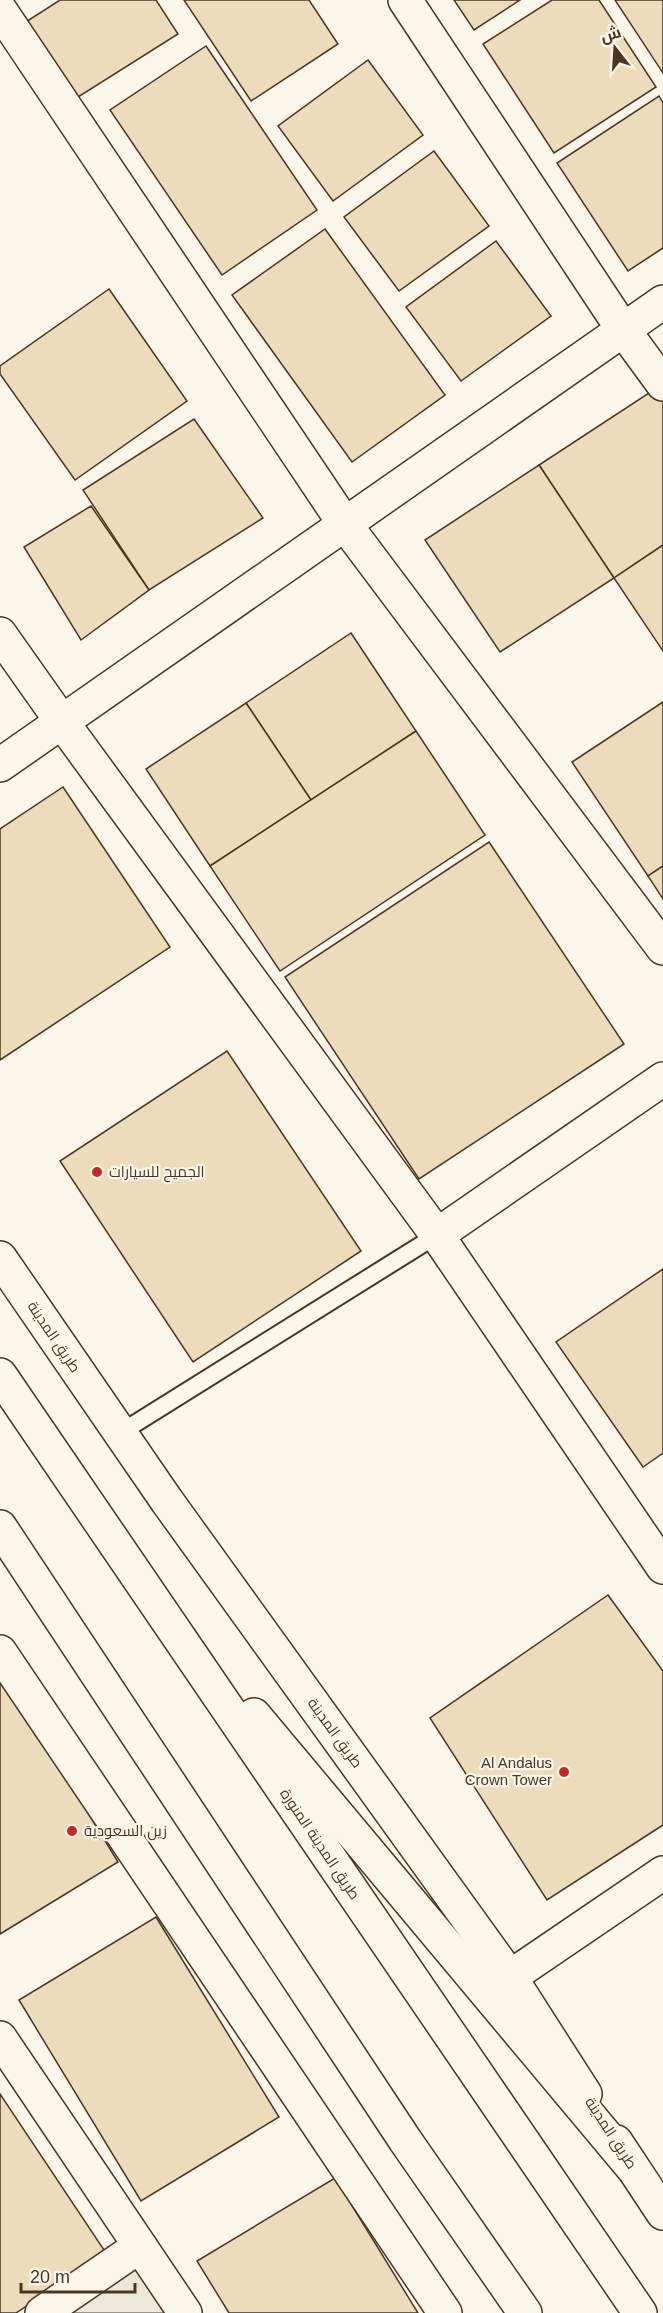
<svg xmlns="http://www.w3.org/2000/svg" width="663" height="2313" viewBox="0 0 663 2313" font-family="Helvetica,Cairo,sans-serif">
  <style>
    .parking { fill: #ede7d9; stroke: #887966; stroke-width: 1.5 }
    .building { fill: #ecdcbc; stroke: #4a3520; stroke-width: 1.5 }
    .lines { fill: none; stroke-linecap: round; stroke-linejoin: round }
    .service-casing { stroke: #4a3520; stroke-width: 20 }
    .minor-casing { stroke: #4a3520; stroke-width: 36 }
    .primary-casing { stroke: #4a3520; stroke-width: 36 }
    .motorway-casing { stroke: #4a3520; stroke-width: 36 }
    .service { stroke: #fbf6e9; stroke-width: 16 }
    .minor { stroke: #fbf6e9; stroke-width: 33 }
    .primary { stroke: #fbf6e9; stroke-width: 33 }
    .motorway { stroke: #fbf6e9; stroke-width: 33 }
    .poi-dot { fill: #c62828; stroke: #fbf6e9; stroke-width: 2 }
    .labels { text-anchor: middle; stroke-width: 4.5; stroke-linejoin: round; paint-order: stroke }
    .poi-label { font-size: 15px; fill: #4a3520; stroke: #fbf6e9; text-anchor: start }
    .street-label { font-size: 15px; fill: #4a3520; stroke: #fbf6e9 }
  </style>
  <rect width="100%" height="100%" fill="#fbf6e9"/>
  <!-- parking -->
  <polygon class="parking" points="140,2246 185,2313 42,2313"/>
  <!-- building -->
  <g class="building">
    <polygon points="60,0 156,0 178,34 67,104 18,27"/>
    <polygon points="184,0 309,0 338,44 251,101"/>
    <polygon points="454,0 520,0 474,30"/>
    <polygon points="552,0 599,0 656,87 554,153 483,44"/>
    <polygon points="615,0 663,0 663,73"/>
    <polygon points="206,46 317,210 222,275 110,110"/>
    <polygon points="368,60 423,135 333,201 278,126"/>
    <polygon points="659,96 663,103 663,248 628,271 557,163"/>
    <polygon points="434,151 489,226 399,291 344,217"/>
    <polygon points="325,229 445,395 352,462 232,295"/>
    <polygon points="496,241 551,316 461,381 406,307"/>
    <polygon points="109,289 187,401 75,480 0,374 0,366"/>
    <polygon points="655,389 663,402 663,545 614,578 539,465"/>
    <polygon points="194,419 263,518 149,590 83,490"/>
    <polygon points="539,465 614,578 500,652 425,540"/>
    <polygon points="91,506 149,590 81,640 24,547"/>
    <polygon points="663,545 663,651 614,578"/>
    <polygon points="351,633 416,731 311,800 246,703"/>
    <polygon points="663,702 663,866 648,876 572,762"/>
    <polygon points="246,703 311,800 210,866 146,769"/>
    <polygon points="416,731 485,835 280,971 210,866"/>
    <polygon points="63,787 170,947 0,1060 0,829"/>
    <polygon points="489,842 624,1044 419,1179 285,977"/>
    <polygon points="663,866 663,899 648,876"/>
    <polygon points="227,1051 361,1251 193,1362 60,1161"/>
    <polygon points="663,1269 663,1453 643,1467 556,1342"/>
    <polygon points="608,1595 663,1671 663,1825 547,1900 430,1718"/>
    <polygon points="0,1669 118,1862 0,1934"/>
    <polygon points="156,1917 279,2117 141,2201 19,2000"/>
    <polygon points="0,2094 106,2253 16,2313 0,2313"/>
    <polygon points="335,2178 418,2313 229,2313 197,2261"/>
  </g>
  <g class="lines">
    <!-- service casing -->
    <g class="service-casing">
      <polyline id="service" points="120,1433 437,1235"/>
    </g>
    <!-- minor casing -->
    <g class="minor-casing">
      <g id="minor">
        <polyline points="405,0 622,328 663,384"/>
        <polyline points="0,10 344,523 663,948"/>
        <polyline points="0,634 62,722 437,1235 663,1567"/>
        <polyline points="0,765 663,302"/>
        <polyline points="437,1235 663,1079"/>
        <polyline points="510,1977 663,1873"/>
        <polyline points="0,2038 185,2313"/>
        <polyline points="42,2313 140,2246"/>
      </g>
    </g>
    <!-- primary casing -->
    <g class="primary-casing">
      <g id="primary">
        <polyline points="0,1258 167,1501 510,1977 585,2094"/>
        <polyline points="0,1652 445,2313"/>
        <polyline points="616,2142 663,2213"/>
      </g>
    </g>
    <!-- motorway casing -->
    <g class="motorway-casing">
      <g id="motorway">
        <polyline points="0,1375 640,2313"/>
        <polyline points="0,1527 405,2140 525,2313"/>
        <polyline points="254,1715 632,2167"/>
      </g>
    </g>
    <!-- service -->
    <use href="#service" class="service"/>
    <!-- minor -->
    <use href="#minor" class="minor"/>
    <!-- primary -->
    <use href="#primary" class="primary"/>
    <!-- motorway -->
    <use href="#motorway" class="motorway"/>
  </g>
  <!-- markers -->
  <g class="poi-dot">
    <circle cx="97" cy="1172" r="6"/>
    <circle cx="564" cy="1772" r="6"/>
    <circle cx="72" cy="1831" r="6"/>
  </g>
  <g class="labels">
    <!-- poi labels -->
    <g class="poi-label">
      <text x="109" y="1177">الجميح للسيارات</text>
      <text x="552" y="1768" text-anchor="end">Al Andalus<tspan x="552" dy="17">Crown Tower</tspan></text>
      <text x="84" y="1836">زين السعودية</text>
    </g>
    <!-- street labels -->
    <g class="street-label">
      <text transform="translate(54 1337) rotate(56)" y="5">طريق المدينة</text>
      <text transform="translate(335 1733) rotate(54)" y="5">طريق المدينة</text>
      <text transform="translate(320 1844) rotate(56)" y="5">طريق المدينة المنورة</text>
      <text transform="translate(611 2133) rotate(57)" y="5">طريق المدينة</text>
    </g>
  </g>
  <!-- north arrow -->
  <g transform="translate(615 48) rotate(343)" stroke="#fbf6e9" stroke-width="4.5" paint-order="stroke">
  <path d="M0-4.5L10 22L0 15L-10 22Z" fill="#4a3520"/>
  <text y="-9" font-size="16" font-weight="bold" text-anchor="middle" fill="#4a3520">ش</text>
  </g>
  <!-- scale -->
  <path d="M21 2283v9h114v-9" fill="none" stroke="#4a3520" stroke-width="3"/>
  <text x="30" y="2283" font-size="18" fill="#4a3520" stroke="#fbf6e9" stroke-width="4.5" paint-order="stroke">20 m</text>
</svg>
